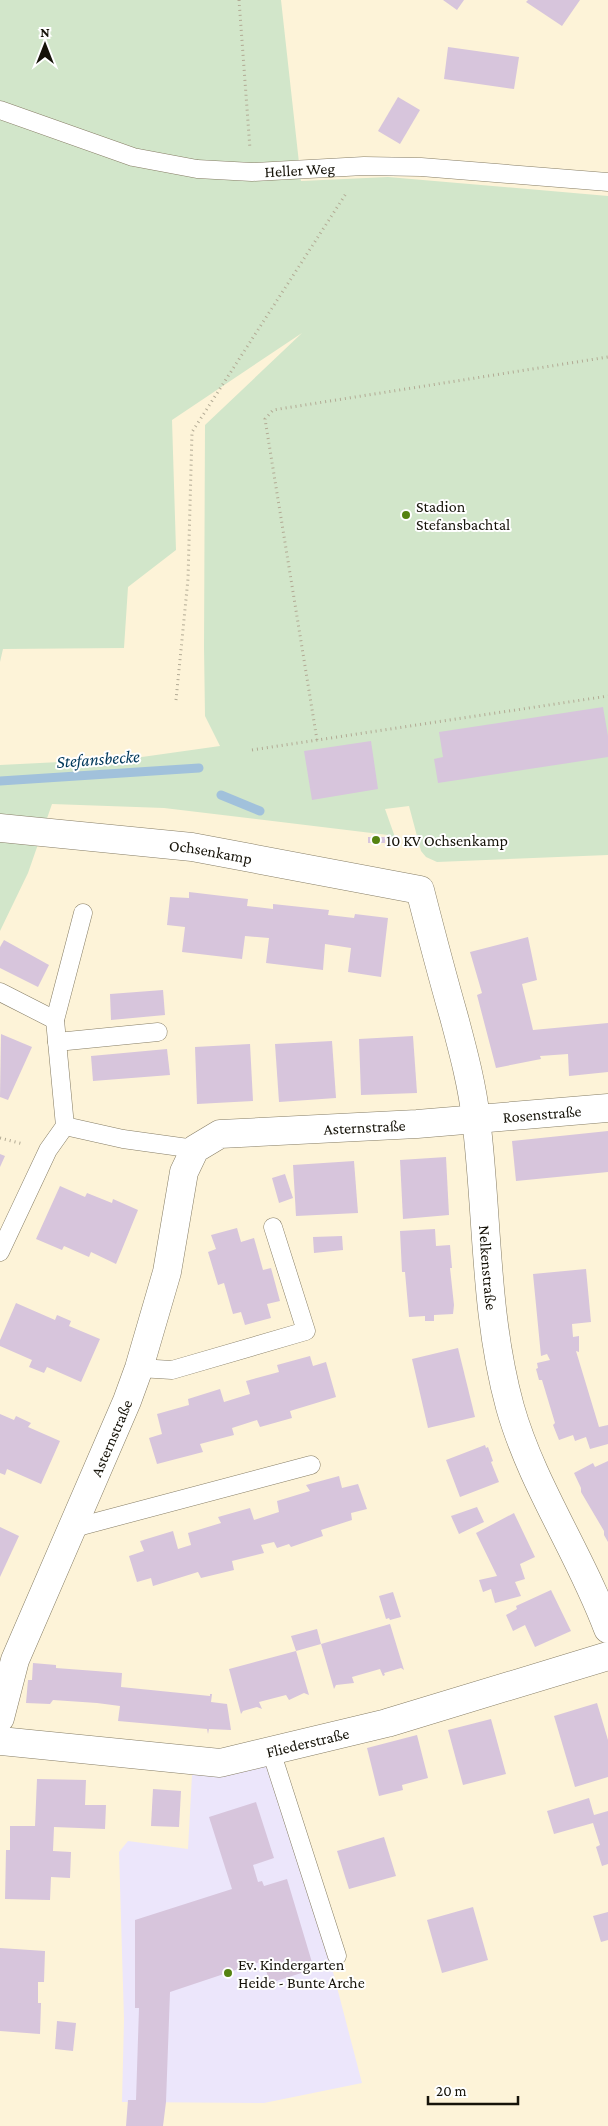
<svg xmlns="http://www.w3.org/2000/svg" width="608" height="2126" viewBox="0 0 608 2126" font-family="'Crimson Pro',serif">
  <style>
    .education { fill: #ece6fb }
    .green { fill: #d2e6ca }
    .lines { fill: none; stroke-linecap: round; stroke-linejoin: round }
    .stream { stroke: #a1c1db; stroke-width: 9 }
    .building { fill: #d7c5dc }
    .lane-casing { stroke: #867d65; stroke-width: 19 }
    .street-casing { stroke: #867d65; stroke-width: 29 }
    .path { stroke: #b2aa94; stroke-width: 3; stroke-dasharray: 1 4; stroke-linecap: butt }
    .lane { stroke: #fff; stroke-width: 18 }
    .street { stroke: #fff; stroke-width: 28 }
    .poi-dot { fill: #558311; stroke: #fff; stroke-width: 2 }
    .labels { text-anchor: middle; stroke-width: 4; stroke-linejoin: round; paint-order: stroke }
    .street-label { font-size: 16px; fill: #161309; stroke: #fff }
    .poi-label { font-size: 16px; fill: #161309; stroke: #fff; text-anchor: start }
    .water-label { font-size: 18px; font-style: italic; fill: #00385a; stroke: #fff }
  </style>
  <rect width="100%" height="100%" fill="#fdf3d8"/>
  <!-- education -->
  <polygon class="education" points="267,1762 321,1926 362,2083 264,2103 122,2102 124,2019 119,1852 128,1841 188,1849 192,1775 227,1774"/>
  <!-- green -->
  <polygon class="green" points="0,0 281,0 301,181 388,177 608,196 608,855 437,862 426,857 421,851 409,806 385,809 396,840 388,835 164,808 52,804 28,873 0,931 0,765 60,762 71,767 220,746 205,716 204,647 205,425 302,333 172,420 176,550 128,587 124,648 3,649 0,662"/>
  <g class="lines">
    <!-- stream -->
    <g class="stream">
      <polyline points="0,781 199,768"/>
      <polyline points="221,795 260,811"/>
    </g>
  </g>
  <!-- building -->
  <g class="building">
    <polygon points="443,0 464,0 457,10"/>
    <polygon points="528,0 580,0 562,26 526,2"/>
    <polygon points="448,47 519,57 514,89 444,79"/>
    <polygon points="398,97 420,110 400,144 378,131"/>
    <polygon points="603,707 608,736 608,757 438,783 434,759 443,757 439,732"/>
    <polygon points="371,741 378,789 312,800 304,751"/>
    <rect x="368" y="837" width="17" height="6"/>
    <polygon points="189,892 248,899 247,906 273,909 273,904 329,910 328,915 354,918 355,914 388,918 381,977 348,972 351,948 325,944 323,970 266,963 269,938 245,936 242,959 182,952 185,927 167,925 170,897 189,898"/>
    <polygon points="528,937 537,980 522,984 533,1030 608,1023 608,1072 569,1076 568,1054 540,1056 541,1059 496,1068 477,995 482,993 470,952"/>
    <polygon points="4,940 49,965 38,987 0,968 0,947"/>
    <polygon points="163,990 165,1015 111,1020 110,994"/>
    <polygon points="1,1034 32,1047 8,1100 0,1097"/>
    <polygon points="413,1036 417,1093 361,1095 359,1039"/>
    <polygon points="332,1041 336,1098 279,1102 275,1044"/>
    <polygon points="250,1044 253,1101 197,1104 195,1047"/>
    <polygon points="167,1049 170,1075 93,1081 91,1056"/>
    <polygon points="608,1131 608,1172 516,1181 512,1141"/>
    <polygon points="0,1154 5,1156 0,1167"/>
    <polygon points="446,1157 449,1215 403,1219 400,1160"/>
    <polygon points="354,1161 358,1213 296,1216 293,1165"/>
    <polygon points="285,1174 293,1198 279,1203 272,1178"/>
    <polygon points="60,1186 85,1197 87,1193 112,1203 113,1199 138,1210 116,1264 91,1252 89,1257 64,1246 62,1250 36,1239"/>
    <polygon points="237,1228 241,1242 254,1238 263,1270 271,1268 280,1301 267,1304 271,1318 245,1325 241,1312 233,1314 224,1283 218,1285 208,1252 216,1249 211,1235"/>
    <polygon points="435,1229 436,1246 450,1245 452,1268 450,1268 454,1305 453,1314 434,1315 434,1321 425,1321 425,1316 409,1317 405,1272 402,1272 400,1231"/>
    <polygon points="342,1236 343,1250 314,1253 313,1237"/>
    <polygon points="586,1269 591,1322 572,1324 573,1337 579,1336 579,1352 576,1351 599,1427 608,1425 608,1444 590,1449 586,1437 575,1441 573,1435 559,1440 553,1425 555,1423 542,1380 539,1380 536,1369 538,1368 537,1363 550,1360 547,1354 541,1356 533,1274"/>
    <polygon points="16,1303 55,1320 57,1315 71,1321 69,1326 100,1339 81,1382 47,1367 44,1373 29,1367 32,1360 0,1346 0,1340"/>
    <polygon points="458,1348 475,1417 428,1428 412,1359"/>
    <polygon points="310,1356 313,1366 326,1362 336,1397 290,1411 292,1418 260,1427 257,1420 232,1428 234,1435 200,1444 203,1452 157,1464 149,1438 162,1434 157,1414 189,1405 188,1399 220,1389 224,1402 250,1394 246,1381 279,1372 277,1365"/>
    <polygon points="0,1414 14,1420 16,1416 31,1423 28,1427 60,1441 41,1484 7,1469 5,1475 0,1473"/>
    <polygon points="485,1445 486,1448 488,1447 493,1461 491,1462 499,1482 460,1497 446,1460"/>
    <polygon points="608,1461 608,1542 604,1535 604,1531 581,1492 581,1488 574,1473 593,1463 595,1467"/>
    <polygon points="339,1476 342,1488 358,1484 367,1509 351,1513 352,1520 321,1530 323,1536 291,1547 289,1544 277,1548 274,1542 261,1545 264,1553 232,1561 234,1570 201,1578 198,1572 153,1586 151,1578 137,1582 129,1556 144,1551 140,1541 173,1531 178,1549 191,1545 188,1533 221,1523 218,1517 250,1508 254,1520 279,1512 277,1501 310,1491 306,1485"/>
    <polygon points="477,1507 484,1522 459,1534 451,1516"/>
    <polygon points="514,1513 535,1557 520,1564 525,1579 515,1582 521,1596 495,1603 491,1589 483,1592 479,1580 497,1576 476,1533"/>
    <polygon points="0,1527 19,1536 0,1577"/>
    <polygon points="551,1590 571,1631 535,1647 525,1625 513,1631 506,1615 517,1609 516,1606"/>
    <polygon points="393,1592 401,1617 390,1620 389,1618 386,1619 379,1596"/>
    <polygon points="390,1624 404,1670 401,1668 384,1673 385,1675 383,1676 380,1669 352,1677 354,1683 336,1685 334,1689 321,1644"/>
    <polygon points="317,1629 321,1644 296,1651 291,1636"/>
    <polygon points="296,1651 309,1695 304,1693 289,1700 286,1695 259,1702 262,1709 257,1707 243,1711 241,1714 229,1669"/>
    <polygon points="33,1663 56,1665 56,1668 122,1673 121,1687 210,1696 210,1694 212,1694 211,1702 227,1704 231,1730 209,1729 208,1734 207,1729 118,1721 120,1706 97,1703 53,1700 50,1704 26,1703 28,1680 32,1680"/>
    <polygon points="597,1703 608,1740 608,1777 575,1787 554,1716"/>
    <polygon points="491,1719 506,1774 463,1785 448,1730"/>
    <polygon points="417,1735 428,1778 402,1785 403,1790 379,1796 367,1748"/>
    <polygon points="37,1779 86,1780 85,1805 106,1805 105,1829 54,1827 53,1851 71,1852 70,1878 51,1877 50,1900 5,1899 6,1850 10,1850 10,1826 35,1826"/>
    <polygon points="153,1789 181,1791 179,1827 151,1826"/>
    <polygon points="589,1798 594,1815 608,1811 608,1864 602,1866 596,1847 600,1845 593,1823 554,1834 547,1811"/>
    <polygon points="256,1802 274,1858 253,1865 258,1882 262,1881 264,1886 287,1879 314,1969 270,1983 263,1961 170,1992 166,2102 163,2126 126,2126 128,2100 136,2100 139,2008 135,2008 135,1920 232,1889 209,1817"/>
    <polygon points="384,1837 396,1876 349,1889 337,1851"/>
    <polygon points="473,1907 488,1960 442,1973 427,1920"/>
    <polygon points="608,1912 608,1940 601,1942 593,1916"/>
    <polygon points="0,1948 45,1951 44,1982 38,1982 38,2003 41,2003 40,2034 0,2031"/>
    <polygon points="57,2021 76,2023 73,2051 55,2049"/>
  </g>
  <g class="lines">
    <!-- lane casing -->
    <g class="lane-casing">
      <g id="lane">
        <path id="s1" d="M0 110 133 157 197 169 252 172 364 166 421 167 608 182"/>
        <polyline points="0,992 55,1020"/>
        <polyline points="57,1042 158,1032"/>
        <polyline points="65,1126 123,1139 195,1149"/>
        <polyline points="0,1252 48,1150 65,1126 55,1020 83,913"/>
        <polyline points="139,1368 172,1370 306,1331 273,1227"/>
        <polyline points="70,1529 311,1465"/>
        <polyline points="271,1751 337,1956"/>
      </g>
    </g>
    <!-- street casing -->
    <g class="street-casing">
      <g id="street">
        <path id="s2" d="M0 828 192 847 420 890C431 933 442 975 454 1017 463 1051 472 1084 476 1119 488 1215 484 1312 510 1407 532 1485 580 1553 608 1629"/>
        <path id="s3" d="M0 1718 15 1660 127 1401 139 1368 167 1272 184 1172 195 1149 220 1134 417 1124 608 1108"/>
        <path id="s4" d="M0 1741 220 1763 387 1723 608 1656"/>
      </g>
    </g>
    <!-- path -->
    <g class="path">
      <polyline points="239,0 250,149"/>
      <polyline points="176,700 188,579 192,432 347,192"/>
      <polyline points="317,740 265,419 273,410 608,357"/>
      <polyline points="252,750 608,696"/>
      <polyline points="0,1138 23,1144"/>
    </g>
    <!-- lane -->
    <use href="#lane" class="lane"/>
    <!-- street -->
    <use href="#street" class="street"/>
  </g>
  <!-- markers -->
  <g class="poi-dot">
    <circle cx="406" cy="515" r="5"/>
    <circle cx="376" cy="840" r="5"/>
    <circle cx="228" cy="1973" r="5"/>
  </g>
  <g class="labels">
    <!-- street labels -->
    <g class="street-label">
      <text dy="6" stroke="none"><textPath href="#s1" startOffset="309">Heller Weg</textPath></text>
      <text dy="6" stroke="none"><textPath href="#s2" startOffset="212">Ochsenkamp</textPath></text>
      <text dy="6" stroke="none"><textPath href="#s3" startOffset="956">Rosenstraße</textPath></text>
      <text dy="6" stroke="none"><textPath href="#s3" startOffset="778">Asternstraße</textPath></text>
      <text dy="6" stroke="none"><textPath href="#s2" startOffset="810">Nelkenstraße</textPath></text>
      <text dy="6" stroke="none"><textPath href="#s3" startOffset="302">Asternstraße</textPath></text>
      <text dy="6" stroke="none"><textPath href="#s4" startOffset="311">Fliederstraße</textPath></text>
    </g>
    <!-- poi labels -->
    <g class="poi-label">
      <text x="416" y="512">Stadion<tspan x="416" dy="18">Stefansbachtal</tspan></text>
      <text x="386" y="846">10 KV Ochsenkamp</text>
      <text x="238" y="1970">Ev. Kindergarten<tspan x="238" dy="18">Heide - Bunte Arche</tspan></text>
    </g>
    <!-- water labels -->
    <g class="water-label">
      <text transform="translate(98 759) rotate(-4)" y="6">Stefansbecke</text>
    </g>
  </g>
  <!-- north arrow -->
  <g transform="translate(45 45)" stroke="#ffffff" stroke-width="4" paint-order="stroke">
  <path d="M0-4L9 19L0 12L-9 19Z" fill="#161309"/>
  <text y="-8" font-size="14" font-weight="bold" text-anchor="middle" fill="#161309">N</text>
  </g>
  <!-- scale -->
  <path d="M428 2096v8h90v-8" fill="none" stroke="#161309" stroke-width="2.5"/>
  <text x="436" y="2096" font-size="15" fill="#161309" stroke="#ffffff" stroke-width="4" paint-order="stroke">20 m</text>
</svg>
